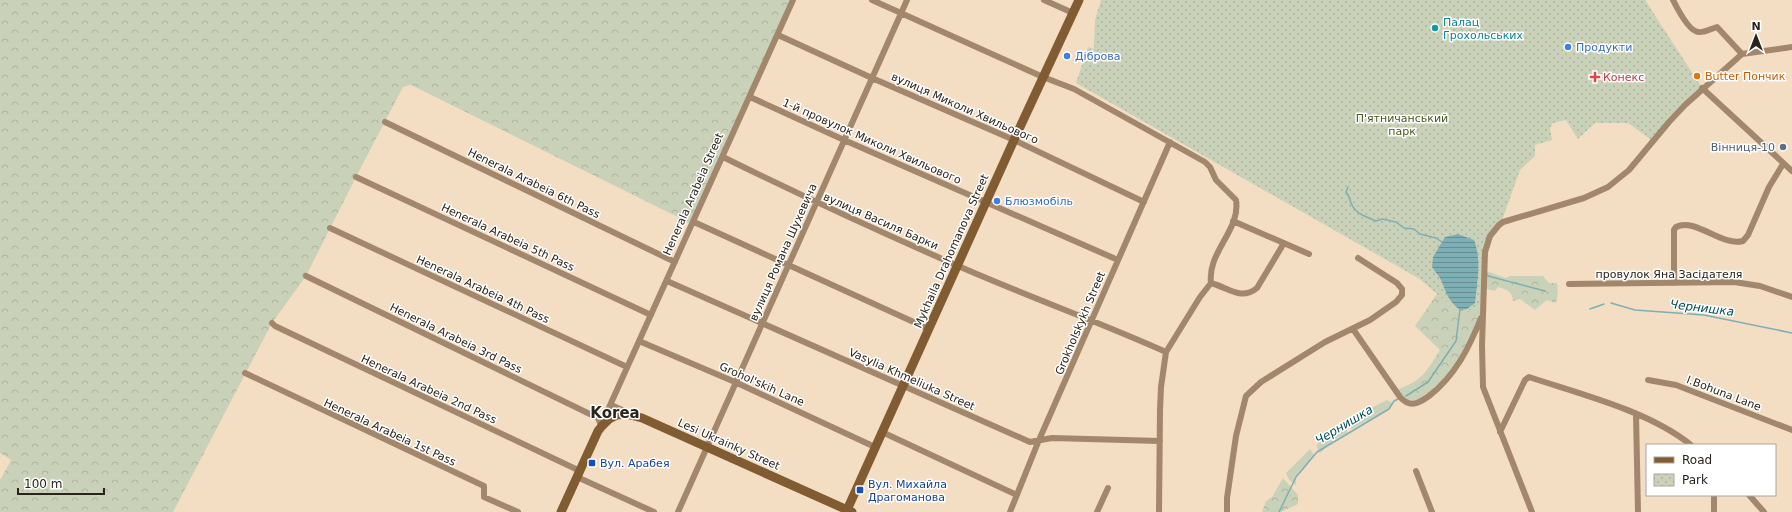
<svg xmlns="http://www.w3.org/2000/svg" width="1792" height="512" viewBox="0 0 1792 512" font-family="'DejaVu Sans',sans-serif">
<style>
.grass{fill:#c9d2b9}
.forest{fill:url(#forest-crowns)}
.park{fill:url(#park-dots)}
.water{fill:url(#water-rules)}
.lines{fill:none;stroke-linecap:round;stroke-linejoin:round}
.stream{stroke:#7eafb4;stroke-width:1.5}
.street{stroke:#a2876c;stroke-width:6}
.secondary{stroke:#815b31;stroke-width:9}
.culture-dot{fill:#0f9aa8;stroke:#fff;stroke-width:1.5}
.shop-dot{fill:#3f7fe0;stroke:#fff;stroke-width:1.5}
.food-dot{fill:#e8710a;stroke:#fff;stroke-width:1.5}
.health-dot{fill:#e0444e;stroke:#fff;stroke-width:1.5}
.service-dot{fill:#5c6f8a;stroke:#fff;stroke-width:1.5}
.transit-dot{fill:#1a4fb4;stroke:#fff;stroke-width:1.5}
.labels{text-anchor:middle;stroke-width:3;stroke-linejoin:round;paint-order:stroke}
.culture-label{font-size:11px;fill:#0d838f;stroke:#fff;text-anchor:start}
.shop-label{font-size:11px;fill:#366cbe;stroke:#fff;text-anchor:start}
.food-label{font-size:11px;fill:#c56008;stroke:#fff;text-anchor:start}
.health-label{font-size:11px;fill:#be3a42;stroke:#fff;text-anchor:start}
.street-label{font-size:11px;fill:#2a2319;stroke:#fff}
.park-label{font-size:11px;fill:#4a5920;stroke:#fff}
.service-label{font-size:11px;fill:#4e5e75;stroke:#fff;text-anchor:end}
.transit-label{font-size:11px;fill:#164399;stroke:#fff;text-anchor:start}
.water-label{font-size:12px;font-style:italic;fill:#004e55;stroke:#fff}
.district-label{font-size:15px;font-weight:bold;fill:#2a2319;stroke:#fff}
</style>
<defs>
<pattern id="forest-crowns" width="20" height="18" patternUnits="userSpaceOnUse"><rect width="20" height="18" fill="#c9d2b9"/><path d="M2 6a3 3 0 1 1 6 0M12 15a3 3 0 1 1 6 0" fill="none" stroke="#adb49e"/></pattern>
<pattern id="park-dots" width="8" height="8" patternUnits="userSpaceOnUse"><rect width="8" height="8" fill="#c9d2b9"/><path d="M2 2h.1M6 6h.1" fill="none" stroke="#adb49e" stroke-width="1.8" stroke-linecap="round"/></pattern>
<pattern id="water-rules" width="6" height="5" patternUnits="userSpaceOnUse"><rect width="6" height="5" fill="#7eafb4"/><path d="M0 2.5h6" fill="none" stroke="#678e92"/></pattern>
</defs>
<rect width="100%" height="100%" fill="#f3dec3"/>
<path class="grass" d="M1387,400L1393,403L1389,409L1352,429L1350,426L1352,423L1375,406Z
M1343,428L1347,430V433L1337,438L1320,453L1317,448V444Z
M1310,449L1314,455L1296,476V485L1289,480L1286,473Z"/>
<path class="forest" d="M0,0H793L692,224L411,85L403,87L356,177L306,276L272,323L173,512H0V480L11,460L0,453Z
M1484,270L1505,278L1510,276H1543L1549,283H1557L1558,292L1556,303L1547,300L1535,310L1520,299L1513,301C1512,291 1507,290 1498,287L1495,291L1483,288Z
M1437,294L1460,314L1483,305L1474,337L1440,388L1410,404L1396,390C1422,381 1426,372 1440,350L1415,326Z
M1283,478L1298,495V504L1281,512H1262L1266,501L1272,497Z"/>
<path class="park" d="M1101,0H1645L1702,88L1653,141L1628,123H1595L1578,139L1566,120L1553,123L1550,128L1552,140L1535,145V156L1520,170L1501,223L1488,241L1483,305L1460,314L1421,280L1406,271L1076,83L1088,47L1094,49L1095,20Z"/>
<path class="water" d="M1458,234L1474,240C1482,261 1477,282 1475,303L1467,309L1460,310C1447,299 1447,294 1441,280C1439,275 1434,271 1432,267L1433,257L1445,237Z"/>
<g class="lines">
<path class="stream" d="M1348,187L1346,192C1350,196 1349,200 1352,205C1356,214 1367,217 1376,221L1382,219L1396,222L1404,228L1414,229L1420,234L1436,238L1442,242
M1488,276L1545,291
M1611,303L1635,310L1704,315L1792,333
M1590,309L1604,304
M1406,396L1428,382L1456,341L1460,309
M1279,512L1296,477L1317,452L1389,409L1394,401L1398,399"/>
<path class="street" d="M872,0L1043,77L1074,89L1205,162L1210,167L1216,180L1236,200C1241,230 1207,252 1211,283L1200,297L1166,352L1161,387L1160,410L1159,512
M1044,0L1073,13
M1673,0C1677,8 1689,31 1698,32C1704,33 1711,29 1717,27L1742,54
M778,35L872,78L1014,140L1144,202
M1702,88L1792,171
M750,97L844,140L1118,260
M385,122L675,262
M723,157C800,195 878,231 956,265C1026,296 1097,321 1166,352
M356,177L651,315
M1233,221L1309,254
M694,222L929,329
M330,228L627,367
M306,276L598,418L601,425
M667,281L1030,442L1052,438L1160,441
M1211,283C1229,288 1241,301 1257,288L1284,243
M1674,283V230L1676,227C1695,217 1722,247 1743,241L1748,235L1769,187L1783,164
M1569,284L1734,282L1760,286L1792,297
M272,323L275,326L580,471
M1353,329L1400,397C1410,408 1418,404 1429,396C1455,376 1469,348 1481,318
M639,341L735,382L875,447
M245,373L484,486V497L518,512
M1648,380L1676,385L1792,430
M611,405L629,413
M1636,414L1638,512
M602,423L793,0
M882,432L1017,495
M1500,432L1525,380L1529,377C1580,394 1649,411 1691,445
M1416,471L1432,512
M577,477L654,512
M1714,495V512
M1749,495L1764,512
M678,512L907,0
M1010,512L1039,440L1170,142
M1097,512L1108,488
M1227,512V498L1236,436L1246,396L1261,382L1325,342L1370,320L1396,302L1402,295V289L1397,283L1358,258
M1532,512L1483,387L1482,346L1485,252L1490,236L1499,225L1503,222L1584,198L1608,187L1629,170L1669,122L1685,105L1742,54L1792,47"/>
<path class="secondary" d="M847,510L1014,140L1079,0
M561,512L598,431L602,426L609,419L617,415L626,414L642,418L852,512"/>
</g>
<circle class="culture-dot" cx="1435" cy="28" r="4"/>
<g class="shop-dot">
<circle cx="1568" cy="47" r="4"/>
<circle cx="1067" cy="56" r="4"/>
<circle cx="997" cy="201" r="4"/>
</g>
<circle class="food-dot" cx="1697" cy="76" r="4"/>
<path class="health-dot" d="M1593 71h4v4h4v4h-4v4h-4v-4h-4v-4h4z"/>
<circle class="service-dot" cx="1783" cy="147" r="4"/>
<g class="transit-dot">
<rect x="588" y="459" width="8" height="8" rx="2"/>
<rect x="856" y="486" width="8" height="8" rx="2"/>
</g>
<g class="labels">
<g class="culture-label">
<text x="1443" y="26">Палац<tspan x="1443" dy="13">Грохольських</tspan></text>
</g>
<g class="shop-label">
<text x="1576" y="51">Продукти</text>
<text x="1075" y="60">Діброва</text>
<text x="1005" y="205">Блюзмобіль</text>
</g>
<g class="food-label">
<text x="1705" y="80">Butter Пончик</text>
</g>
<g class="health-label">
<text x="1603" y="81">Конекс</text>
</g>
<g class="street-label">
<text transform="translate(965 108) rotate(24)" y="4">вулиця Миколи Хвильового</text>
<text transform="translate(872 141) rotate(24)" y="4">1-й провулок Миколи Хвильового</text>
<text transform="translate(534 183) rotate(26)" y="4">Henerala Arabeia 6th Pass</text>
<text transform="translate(693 194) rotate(-66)" y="4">Henerala Arabeia Street</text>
<text transform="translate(881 221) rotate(24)" y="4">вулиця Василя Барки</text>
<text transform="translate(508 237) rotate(25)" y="4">Henerala Arabeia 5th Pass</text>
<text transform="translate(951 251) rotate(-66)" y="4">Mykhaila Drahomanova Street</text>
<text transform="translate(783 252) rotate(-66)" y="4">вулиця Романа Шухевича</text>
<text x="1669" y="278">провулок Яна Засідателя</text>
<text transform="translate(483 289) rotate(25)" y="4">Henerala Arabeia 4th Pass</text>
<text transform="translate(1080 323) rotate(-67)" y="4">Grokholskykh Street</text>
<text transform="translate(456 338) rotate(26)" y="4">Henerala Arabeia 3rd Pass</text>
<text transform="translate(912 379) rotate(24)" y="4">Vasylia Khmeliuka Street</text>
<text transform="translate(762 384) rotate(24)" y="4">Grohol'skih Lane</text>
<text transform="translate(429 389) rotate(25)" y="4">Henerala Arabeia 2nd Pass</text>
<text transform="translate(1724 393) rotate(21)" y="4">I.Bohuna Lane</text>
<text transform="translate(390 432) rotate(25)" y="4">Henerala Arabeia 1st Pass</text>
<text transform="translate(729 444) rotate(24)" y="4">Lesi Ukrainky Street</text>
</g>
<g class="park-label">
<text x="1402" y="122">П'ятничанський<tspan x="1402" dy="13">парк</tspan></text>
</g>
<g class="service-label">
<text x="1775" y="151">Вінниця-10</text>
</g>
<g class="transit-label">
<text x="600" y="467">Вул. Арабея</text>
<text x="868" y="488">Вул. Михайла<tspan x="868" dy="13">Драгоманова</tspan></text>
</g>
<g class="water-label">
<text transform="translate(1702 308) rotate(7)" y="4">Чернишка</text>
<text transform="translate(1344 425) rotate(-31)" y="4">Чернишка</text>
</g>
<g class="district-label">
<text x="615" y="418">Korea</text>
</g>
</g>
<rect x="1646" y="444" width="130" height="52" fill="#ffffff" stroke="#aaa7a3"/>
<rect x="1654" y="457" width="20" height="6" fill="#815b31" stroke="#aaa7a3"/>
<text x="1682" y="464" font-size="12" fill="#2a2319">Road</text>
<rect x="1654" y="474" width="20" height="12" fill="url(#park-dots)" stroke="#aaa7a3"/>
<text x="1682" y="484" font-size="12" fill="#2a2319">Park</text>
<g transform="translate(1756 36)" stroke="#ffffff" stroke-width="3" paint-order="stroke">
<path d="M0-3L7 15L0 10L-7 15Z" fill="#2a2319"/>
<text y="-6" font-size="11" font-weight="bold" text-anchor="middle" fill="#2a2319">N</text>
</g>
<path d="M18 488v6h86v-6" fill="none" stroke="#2a2319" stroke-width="2"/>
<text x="24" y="488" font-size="12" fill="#2a2319" stroke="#ffffff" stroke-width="3" paint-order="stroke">100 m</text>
</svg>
